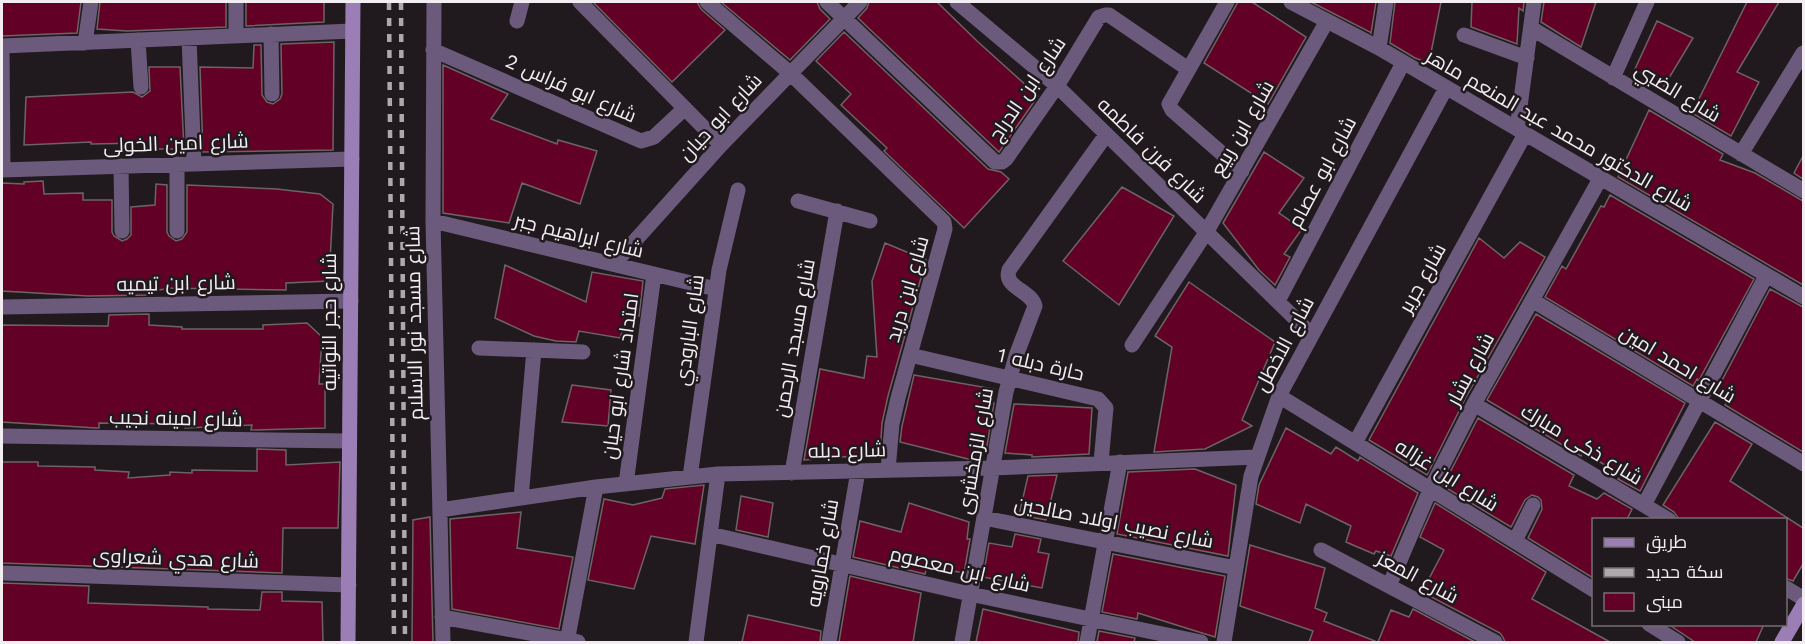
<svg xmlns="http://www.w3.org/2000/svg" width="1805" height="644" viewBox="0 0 1805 644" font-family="'Work Sans',Cairo,sans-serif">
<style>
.building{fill:#630025;stroke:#6d6364;stroke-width:1.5}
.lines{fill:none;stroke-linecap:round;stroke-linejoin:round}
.street{stroke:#6c5a7d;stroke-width:15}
.secondary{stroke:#9b7eb5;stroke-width:15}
.rail{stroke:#ada8ab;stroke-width:4.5;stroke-dasharray:8 8;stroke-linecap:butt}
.labels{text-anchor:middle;stroke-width:5;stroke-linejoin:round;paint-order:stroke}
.street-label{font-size:20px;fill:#f1edf0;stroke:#201a1e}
</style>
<rect width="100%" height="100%" fill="#201a1e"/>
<path class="building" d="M2,2H81L77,33L2,36Z
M100,2H226V27L127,31L97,29Z
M246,2H324V22L246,26Z
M593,2H697L701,9L725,30L672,82Z
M721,2H817L820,9L830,19L790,60Z
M869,2H937L977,41L1038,96L999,152L858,18L867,8Z
M1238,2H1252L1306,37L1268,104L1204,63Z
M1311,2H1376L1371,33L1370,32Z
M1395,2H1441L1429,63L1415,58L1390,43Z
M1472,2H1524L1523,11L1519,8L1517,44L1471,27Z
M1544,2H1596L1581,47L1541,22Z
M1747,2H1779L1737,72L1759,82L1731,136L1692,113Z
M1657,21L1693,38L1663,88L1635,69Z
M844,32L988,169L1001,172L1009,179L964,228L884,151L887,148L841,105L851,94L816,61Z
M334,42L333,150L203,152L200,67L253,68L254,45H261L262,95L267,102L273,104L280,99L282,94L281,44Z
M443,65L508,94L491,119L557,144L558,140L597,151L580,204L522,183L509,223L443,213Z
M149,67H180L184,149H143V143L91,144V142L24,145L26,97L133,92L142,97L150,91Z
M1649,110L1723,154L1720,160L1755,173L1803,201V285L1618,177Z
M1264,152L1304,178L1279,213L1302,229L1284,254L1290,257L1275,285L1259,270L1223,223Z
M1803,156V179L1794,173Z
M43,181L44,194L83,193V200H112V232L114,236L122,241L127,239L131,235V207L155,205L156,184L167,185V232L169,236L176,241L182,239L187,232V185L277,189L320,194L333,204L329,281L286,283V290L166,288V289L150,291V295L88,296L2,291V183L24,184V182Z
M1122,187L1174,216L1119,305L1063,261Z
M1610,195L1754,279L1699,380L1697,379L1693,386L1545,297L1562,266L1566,269L1601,206L1604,207Z
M1479,238L1504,258L1520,242L1545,257L1465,399L1427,475L1369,440Z
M885,243L926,260L888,396L882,423L880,454L804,460L820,369L864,378L867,356L877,357L872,281Z
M505,265L586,302L592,272L643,281L639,316L629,313L620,338L579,331L576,342L556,341L534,336L495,318Z
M1189,282L1275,342L1242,420L1252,426L1205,449L1154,452L1172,347L1155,336Z
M1770,289L1803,307V452L1725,405L1730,397L1717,390Z
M149,314V325L182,327V329H263V325L307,323L322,337L319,384H325V428L251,430L252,425L185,428V424L99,423V428H96L2,422V325L108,326L109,315Z
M1536,314L1685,403L1640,491L1618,479L1622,475L1583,452L1581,456L1487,400Z
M914,375L994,389L991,402L994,403L986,452H981L980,459H968L900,442L902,426Z
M572,385L611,390L608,426L562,422Z
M1014,404L1092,408L1089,454L1032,457V455L1005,453Z
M1478,418L1574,475L1569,486L1597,499L1604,493L1632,509L1627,519H1593V578L1528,538L1542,509L1541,500L1538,497L1532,495L1525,500L1511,527L1443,486Z
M1715,422L1752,444L1730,481L1803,528V564L1793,581L1785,578V519H1679L1674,512L1663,505Z
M1286,428L1331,454L1336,447L1358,461L1360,457L1418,493L1391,556L1376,551L1374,554L1346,542L1351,526L1306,504L1300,523L1256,504L1259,485Z
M257,449L286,450V465L340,462L338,528H283L282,573L2,563V462H38V466L95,467V470L129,472L128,478L170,475V472L192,473V470L257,471Z
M1195,469L1236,485L1228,556L1117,534L1128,472Z
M1057,475L1046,520L1019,515L1028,476Z
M704,485L695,544L651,536L634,589L588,580L604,499L633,505L662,498L665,489Z
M741,496L773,503L768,537L736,530Z
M909,503L969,522L967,539H970L964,573L927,566L925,574L853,557L860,521L901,532Z
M1435,503L1546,572L1532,599L1610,642H1505L1503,637L1500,633L1422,592L1444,550L1420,537Z
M521,512L517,548L573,557L559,629L452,609L450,519Z
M430,517L433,642H412L413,520Z
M1015,534L1041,539L1038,552L1049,554L1042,588L983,577L989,543L1012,547Z
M1250,545L1325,568L1315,608L1327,613L1324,621L1375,641V642H1309L1313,631L1240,606Z
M1113,554L1225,576L1215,637L1138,613L1137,619L1102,612Z
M850,576L921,593L913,642H839Z
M2,583L89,586L88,603L208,607V609L260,610L262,592H282V601L322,602L323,642H2Z
M983,609L1079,632L1078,642H976Z
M1413,609L1475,642H1378L1391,610L1409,617Z
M748,615L821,631L820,642H742Z
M1668,624H1764L1756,642H1695Z
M1099,631L1135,638L1134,642H1097Z"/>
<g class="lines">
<path class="street" d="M236,2V36
M434,2L433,221L443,642
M580,2L721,145
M707,2L790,73L944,222L945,229L898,398L892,424L888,470
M827,2L995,162H1002L1006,159L1057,86L1099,17L1105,15H1109L1188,69
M957,2L1057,86L1312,335
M1227,2L1169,104L1172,110L1242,171
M1291,2L1379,48L1804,297
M517,21L522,2
M1531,28L1804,191
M271,34L272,94
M1464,35L1527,58
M189,38L194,164
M138,40L141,87
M85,43L91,2
M2,46L352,31
M2,47L3,170
M1379,48L1386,2
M433,50L641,141L654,137L685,108
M1613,78L1647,2
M1517,129L1534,2
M1741,154L1803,53
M121,166L122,231
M2,170L352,159
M798,201L870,221
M433,221L716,289
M177,231V164
M614,264L721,145L860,2
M1532,300L1804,464
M1278,301L1403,63
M2,307L351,301
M1132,345L1207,231L1327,21
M479,348L583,352
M910,355L1098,399L1106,408L1101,462
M1279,396L1594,590
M1474,404L1669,520
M2,436L349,441
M1355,443L1525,134
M792,473L837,211
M690,477L719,270L738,190
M626,484L654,274
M521,498L534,350
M1644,505L1766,276
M440,510L596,487L718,474L992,468L1257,457
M984,518L1236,568
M710,534L970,594L1201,642
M1515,541L1533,505
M1321,550L1495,642
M2,573L349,585
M1389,586L1430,490L1474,404L1600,179
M1786,588L1804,599
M442,617L578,642
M1649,624L1678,642
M567,642L596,487
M696,642L718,474
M829,642L858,471
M962,642L1006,392L1016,356L1035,306C1031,290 1003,288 1009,270L1106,135
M1087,642L1120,462
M1224,642L1251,476L1279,396L1446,88"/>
<path class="secondary" d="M348,642L353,2
M1782,642L1804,604"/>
<path class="rail" d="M389,2L394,642
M401,2L405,642"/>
</g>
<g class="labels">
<g class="street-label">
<text transform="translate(571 88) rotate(24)" y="7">شارع ابو فراس 2</text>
<text transform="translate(1027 89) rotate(-56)" y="7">شارع ابن الدراج</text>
<text transform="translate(1678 92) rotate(31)" y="7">شارع الضبي</text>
<text transform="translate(720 117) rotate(-47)" y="7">شارع ابو حيان</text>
<text transform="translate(1242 128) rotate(-60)" y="7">شارع ابن ربيع</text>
<text transform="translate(1559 130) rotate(30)" y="7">شارع الدكتور محمد عبد المنعم ماهر</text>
<text transform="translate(176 143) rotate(-2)" y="7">شارع امين الخولى</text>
<text transform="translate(1152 150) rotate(44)" y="7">شارع فرن فاطمه</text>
<text transform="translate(1322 172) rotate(-62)" y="7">شارع ابو عصام</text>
<text transform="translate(579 235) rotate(14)" y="7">شارع ابراهيم جبر</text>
<text transform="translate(1422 278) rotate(-61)" y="7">شارع جرير</text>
<text transform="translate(176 283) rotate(-1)" y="7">شارع ابن تيميه</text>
<text transform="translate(907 289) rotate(-74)" y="7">شارع ابن دريد</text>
<text transform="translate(329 322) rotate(-90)" y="7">شارع حجر النواتيه</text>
<text transform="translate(414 323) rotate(-91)" y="7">شارع مسجد نور الاسلام</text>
<text transform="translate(689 330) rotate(-82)" y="7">شارع البارودي</text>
<text transform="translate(794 338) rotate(-80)" y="7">شارع مسجد الرحمن</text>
<text transform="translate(1284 344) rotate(-62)" y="7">شارع الاخطل</text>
<text transform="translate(1041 364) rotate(13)" y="7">حارة دبله 1</text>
<text transform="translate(1678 364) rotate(31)" y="7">شارع احمد امين</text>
<text transform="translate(1470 369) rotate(-62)" y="7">شارع بشار</text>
<text transform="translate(620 376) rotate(-82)" y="7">امتداد شارع ابو حيان</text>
<text transform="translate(176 418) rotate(1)" y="7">شارع امينه نجيب</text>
<text transform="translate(1582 444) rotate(31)" y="7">شارع ذكى مبارك</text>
<text transform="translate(847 450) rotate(-1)" y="7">شارع دبله</text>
<text transform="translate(975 451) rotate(-80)" y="7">شارع الزمخشرى</text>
<text transform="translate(1447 475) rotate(32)" y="7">شارع ابن غزاله</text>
<text transform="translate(1114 522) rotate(11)" y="7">شارع نصيب اولاد صالحين</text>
<text transform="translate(822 553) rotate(-80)" y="7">شارع خمارويه</text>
<text transform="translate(176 558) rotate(2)" y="7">شارع هدي شعراوى</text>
<text transform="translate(960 569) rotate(13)" y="7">شارع ابن معصوم</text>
<text transform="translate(1418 577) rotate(28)" y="7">شارع المعز</text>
</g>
</g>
<rect width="1805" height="644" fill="none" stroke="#f1edf0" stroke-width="6"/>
<rect x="1592" y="518" width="195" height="108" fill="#201a1e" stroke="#746e72" stroke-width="1.5"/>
<rect x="1604" y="538" width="30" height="9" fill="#9b7eb5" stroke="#746e72" stroke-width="1.5"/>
<text x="1646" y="548" font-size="18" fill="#f1edf0">طريق</text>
<rect x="1604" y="568" width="30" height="9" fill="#ada8ab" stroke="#746e72" stroke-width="1.5"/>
<text x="1646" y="578" font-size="18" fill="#f1edf0">سكة حديد</text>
<rect x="1604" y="593" width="30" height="18" fill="#630025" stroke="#746e72" stroke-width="1.5"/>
<text x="1646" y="608" font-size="18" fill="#f1edf0">مبنى</text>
</svg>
